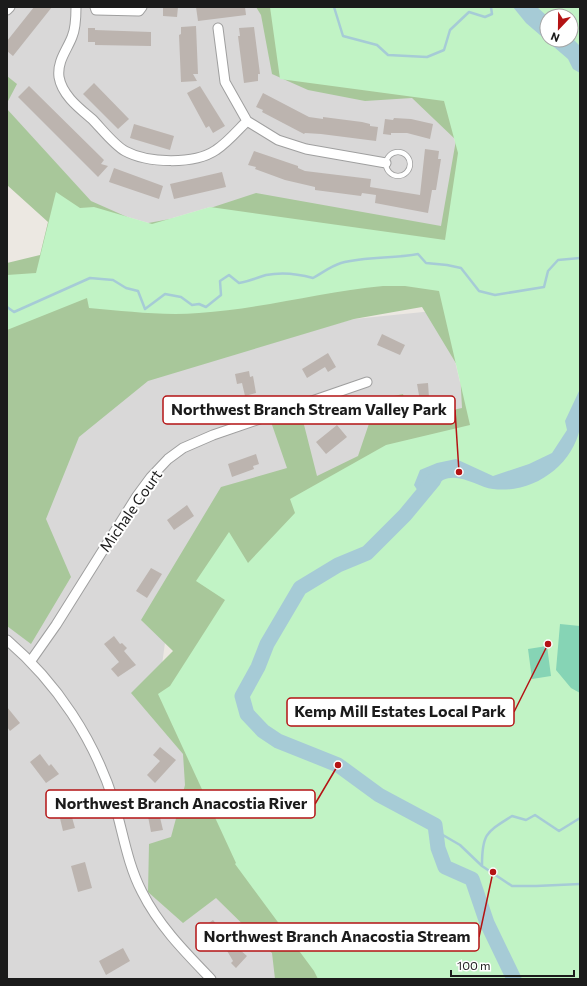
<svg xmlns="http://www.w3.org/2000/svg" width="587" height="986" viewBox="0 0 587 986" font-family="Commissioner,sans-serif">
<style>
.residential{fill:#d9d8d8}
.forest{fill:#a8c79a}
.park{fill:#c1f3c5;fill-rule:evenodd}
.pitch{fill:#86d4b5}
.water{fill:#a6cbd6}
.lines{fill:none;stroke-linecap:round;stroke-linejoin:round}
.stream{stroke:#a6cbd6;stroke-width:2.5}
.river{stroke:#a6cbd6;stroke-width:15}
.building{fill:#bcb4af}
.lane-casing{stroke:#9f9f9f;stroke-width:6}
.street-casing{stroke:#9f9f9f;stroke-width:11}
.lane{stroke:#fff;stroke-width:4.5}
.street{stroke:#fff;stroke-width:9}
.labels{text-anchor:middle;stroke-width:4;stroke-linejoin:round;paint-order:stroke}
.street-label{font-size:15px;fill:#1b1b1b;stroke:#fff}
.leader{fill:none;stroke:#b41314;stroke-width:1.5}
.callout-dot{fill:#b41314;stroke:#fff;stroke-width:1.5}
.callout{fill:#fff;stroke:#b41314;stroke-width:1.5}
.callout-label{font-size:16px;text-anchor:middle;font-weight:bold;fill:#1b1b1b}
</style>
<rect width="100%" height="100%" fill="#ece8e2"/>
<path class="residential" d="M7,7H270L444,101L458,153L445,240L210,207L152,224L94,207L7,119Z
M443,310L470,425L171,599L158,694L318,979H7V375L149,374L354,319Z"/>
<path class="forest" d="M256,7H513L580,389L505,979H275L272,953L216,898L183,923L148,892L149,844L171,837L185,785L183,754L131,693L173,651L141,620L221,487L287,468L270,419L300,409L317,476L358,456L377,400L403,394L410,419L462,408L460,370L422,307L354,319L148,381L79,437L46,519L71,577L31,644L7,626V263L40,255L48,222L7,185V109L91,201L143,224L186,216L256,193L441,226L456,140L412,98L365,101L308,90L272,74L261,15Z
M7,76L17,84L7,103Z"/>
<path class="park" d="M270,7H580V979H318L314,971L235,864L236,863L158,694L170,686L225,600L196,581L229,532L248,563L295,513L290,499L386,445L470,425L439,291L405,286H383C321,292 261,309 199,313C162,316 126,311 89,308L87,298L7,330V275L36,273L56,192L80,208L94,207L152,224L210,207L445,240L458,153L444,101L280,79ZM547,16H571V40H547Z"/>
<path class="pitch" d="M560,624L580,626V693L571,688L556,670Z
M547,646L551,676L532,679L528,649Z"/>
<path class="water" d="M513,7H537L547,16V40H571V37L580,46V73L573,69L568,59L526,23Z
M580,389C580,401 582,416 580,428C572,467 532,494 493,489C478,487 459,472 443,480C436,485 429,494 423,499L414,485L420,470L437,463L456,459L493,476L529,464L552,453L567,430L565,421Z"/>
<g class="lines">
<path class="stream" d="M334,7L343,36L377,45L388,55L427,57L444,50L450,30L469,12L485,17L492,14L491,7
M7,307L14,312L90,278L113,280L126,288L138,291L145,309L165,294L181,297L192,305L199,304L206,307L221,295L220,281L229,275L239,283C250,281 256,278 266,275C281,272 299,274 313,278C322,273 331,266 341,263C366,256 393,259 418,254L426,263L447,265L461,268L479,291L495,295L544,287L548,271L558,260L580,258
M436,831L460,845L482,866L512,886H536L580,884
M482,865C482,833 487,832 512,816L526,820L535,815L559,831L580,818"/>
<path class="river" d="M434,480L405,515L367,553L338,565L300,588L267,644L258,667L242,696L247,714L263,731L278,741L338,765L379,795L435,825L438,848L445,867L472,879L487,923L514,979"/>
</g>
<path class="building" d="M34,7H52L13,56L7,51V41Z
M165,7H178L177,17L163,16V8Z
M196,7H245L246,15L198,21Z
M196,26L198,74H193L197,81L181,82L179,35L181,34V27Z
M254,27L260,74H258V81L244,83L238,36H240L239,28Z
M88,28H95V30L151,32V46L95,45V42H88Z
M94,83L129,119L118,129L83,94Z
M29,86L104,160L101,164L108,166L98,177L18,97Z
M200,86L225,126L213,133L209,126L206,128L187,93Z
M263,93L309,117L323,119V117L362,122L370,124V126L378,127L376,141L321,134L305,133L304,134L262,112L263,110L256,107Z
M394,118L411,119L433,124L430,139L407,133H391V135L383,134L385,119L393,120Z
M134,124L174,136L170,150L130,138Z
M425,149L439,151L438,159H441L436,190H432L428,213L375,203L376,195L362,193L361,196L315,190V187L285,180L255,169L256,167L248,165L254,151L298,166V168L305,171L371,179L370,187L420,195Z
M114,168L163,186L159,199L109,182Z
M222,172L226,187L174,199L170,184Z
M382,334L405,345L400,355L377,345Z
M328,353L336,367L328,372L325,367L307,378L302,369Z
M249,371L250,377L253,376L256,393L245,396L242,383L237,384L235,374Z
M428,383L430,412H422L417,384Z
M337,425L347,437L326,454L316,442Z
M256,454L259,464L253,466L254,469L232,477L228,464Z
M187,505L194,516L174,530L167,520Z
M151,568L162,574L147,598L136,591Z
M114,636L120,644L122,643L127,648L124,651L136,665L118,677L111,669L119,662L104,644Z
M7,707L20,723L10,731L7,727Z
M160,747L176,760L155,783L147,775L160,761L153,755Z
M40,754L49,766L51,764L59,774L46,783L30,762Z
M68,803L75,828L63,831L58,810L61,809L60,805Z
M158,809L163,830L151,832L147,811Z
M85,862L92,888L78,892L71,866Z
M213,920L223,932L210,942L205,937L208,935L202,928Z
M232,943L247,956L236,968L231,963L233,961L226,949Z
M123,948L130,961L106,975L99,961Z"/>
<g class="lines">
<g class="lane-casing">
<path id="lane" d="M386 164a12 12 0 1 1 24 0a12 12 0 1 1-24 0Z"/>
</g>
<g class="street-casing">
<path id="street" d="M76,7C76,17 76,28 72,37C67,50 57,61 59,77C62,95 79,108 92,119C101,128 114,145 125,151C147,163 194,165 216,150C227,143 237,131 247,121
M95,7L96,10L139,11L142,7
M7,10L10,7
M218,28L225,82L247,121L278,140L306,149L386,163
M7,640C57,683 94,739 114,802C123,832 127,863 142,892C159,926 185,952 211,979
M30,662L56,625L137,496L151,477L168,459L183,448L213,435L367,382"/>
</g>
<use href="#lane" class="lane"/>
<use href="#street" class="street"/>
</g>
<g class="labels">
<g class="street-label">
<text transform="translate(131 511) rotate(-55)" y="5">Michale Court</text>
</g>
</g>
<path class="leader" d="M459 472L455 410M548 644L514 712M338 765L315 804M493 872L479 937"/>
<g class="callout-dot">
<circle cx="459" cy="472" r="4"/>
<circle cx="548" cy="644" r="4"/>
<circle cx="338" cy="765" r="4"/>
<circle cx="493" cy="872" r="4"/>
</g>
<g class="callout">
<rect x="163" y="396" width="292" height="28" rx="4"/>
<rect x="287" y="698" width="227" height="28" rx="4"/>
<rect x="46" y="790" width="269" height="28" rx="4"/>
<rect x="196" y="923" width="283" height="28" rx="4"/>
</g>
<g class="callout-label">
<text x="309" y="415">Northwest Branch Stream Valley Park</text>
<text x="400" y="717">Kemp Mill Estates Local Park</text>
<text x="181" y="809">Northwest Branch Anacostia River</text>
<text x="337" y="942">Northwest Branch Anacostia Stream</text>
</g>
<rect width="587" height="986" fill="none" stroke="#1b1b1b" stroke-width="16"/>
<g transform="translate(559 28) rotate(202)"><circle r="19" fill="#ffffff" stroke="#a4a4a4"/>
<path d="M0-3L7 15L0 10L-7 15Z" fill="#b41314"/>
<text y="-6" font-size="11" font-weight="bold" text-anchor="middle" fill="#1b1b1b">N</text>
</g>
<path d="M451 970v6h123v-6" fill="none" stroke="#1b1b1b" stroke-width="2"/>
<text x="457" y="970" font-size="12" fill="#1b1b1b" stroke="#ffffff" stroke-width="3" paint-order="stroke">100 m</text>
</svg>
